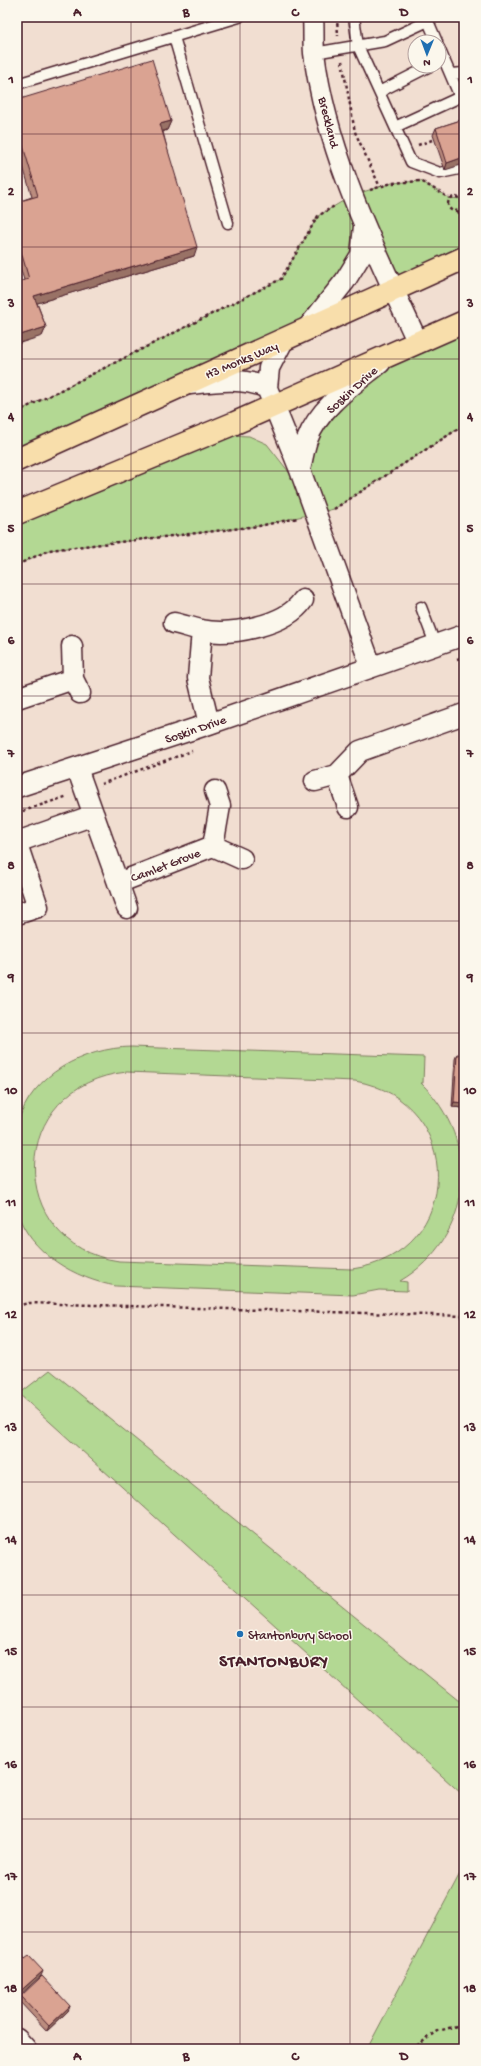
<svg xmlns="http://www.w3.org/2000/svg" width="481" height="2066" viewBox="0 0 481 2066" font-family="'Gochi Hand',sans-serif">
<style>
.green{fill:#b3d893;stroke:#7e7c5f;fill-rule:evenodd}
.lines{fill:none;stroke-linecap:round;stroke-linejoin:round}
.service-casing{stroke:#4a1f2b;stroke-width:13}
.minor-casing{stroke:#4a1f2b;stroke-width:23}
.primary-casing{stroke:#4a1f2b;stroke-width:25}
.path{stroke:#4a1f2b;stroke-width:2.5;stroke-dasharray:3 3;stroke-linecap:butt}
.service{stroke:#fbf7ec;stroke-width:10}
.minor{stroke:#fbf7ec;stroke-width:20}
.primary{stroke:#f8deab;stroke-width:22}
.wall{fill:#bb8c7e;stroke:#4a1f2b}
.shaded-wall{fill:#997266;stroke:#4a1f2b}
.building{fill:#daa392;stroke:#4a1f2b}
.grid{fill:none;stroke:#4a1f2b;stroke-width:1;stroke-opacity:0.55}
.poi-dot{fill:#1f6fb2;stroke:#fbf7ec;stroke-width:1.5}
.labels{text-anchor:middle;stroke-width:3;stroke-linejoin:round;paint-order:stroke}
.street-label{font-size:13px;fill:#4a1f2b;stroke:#fbf7ec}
.poi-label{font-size:13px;fill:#4a1f2b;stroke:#fbf7ec;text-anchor:start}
.district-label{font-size:17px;font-weight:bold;letter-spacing:1px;fill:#4a1f2b;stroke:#fbf7ec}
.neatline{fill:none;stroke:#4a1f2b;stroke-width:1.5}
.grid-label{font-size:13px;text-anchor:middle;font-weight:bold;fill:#4a1f2b}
</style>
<rect width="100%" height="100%" fill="#f1ded1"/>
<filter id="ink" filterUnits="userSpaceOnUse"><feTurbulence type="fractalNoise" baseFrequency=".025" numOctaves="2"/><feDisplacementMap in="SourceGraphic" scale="8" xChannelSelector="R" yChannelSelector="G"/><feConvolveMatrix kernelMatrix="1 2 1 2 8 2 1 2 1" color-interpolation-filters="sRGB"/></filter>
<g filter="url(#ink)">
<path class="green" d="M421,181L449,198L464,199V258L394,291L377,253L361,255L306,330L17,460V412L281,279L318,216L353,195L392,183Z
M464,322V425L334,509L259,526L49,550L17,565V515L228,435L249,436L267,444L292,476L300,499L316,513L307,439L344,392Z
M131,1047L424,1057L423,1083H421C481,1141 475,1237 400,1281L407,1282V1291L379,1290L353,1295L116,1286C76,1279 29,1253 17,1211C14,1199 17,1178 17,1165C17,1152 14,1135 18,1123C31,1074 85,1048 131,1047ZM127,1072L355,1081C466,1100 465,1254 352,1269L119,1261C4,1245 6,1084 127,1072Z
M50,1370L464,1705L463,1795L19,1394Z
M464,1866V2049H367Z"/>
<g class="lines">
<g class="service-casing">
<path id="service" d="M354,17L358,46L395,127L460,97L439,48
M174,37L228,223
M314,53L385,41L428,21L437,42
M451,74L464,73
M17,84L239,17
M379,92L430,66
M395,127L411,162L440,173L464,168
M421,607L435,644"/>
</g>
<g class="minor-casing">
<path id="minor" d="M313,17C314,29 313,41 314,53C327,156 376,251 418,343
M306,330L345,281L361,255L364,226
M283,341L269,368L267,388L300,470L371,666
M190,384C216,381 243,377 267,388
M300,470C302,460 304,449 307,440C319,407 354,384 380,363
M174,623C183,625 192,628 201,630C230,636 286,626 303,600
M202,630L198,678L209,724
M72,646L73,679L80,693
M17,698L73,679
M77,768L127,908
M337,775L348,807
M315,781L337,775L360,751L464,714
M17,787L209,724L464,635
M215,791L220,806L213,846L242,859
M17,842L94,815
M17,844L38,907L17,914
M118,883L213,846
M17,2039L26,2049"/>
</g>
<g class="primary-casing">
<path id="primary" d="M17,460L464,258
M17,513L235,423L464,322"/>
</g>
<path class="path" d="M337,17L338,36
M342,61L355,132L380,187
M418,145L435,139
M370,190L392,183L421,181L449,198
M448 204a7 7 0 1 1 14 0a7 7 0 1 1-14 0Z
M458,211L464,225
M17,412L281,279L318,216L336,205
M334,509L464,425
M17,565L49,550L259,526L298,518
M457,659L464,657
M101,784L192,751
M17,813L68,796
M17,1306L28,1303L464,1316
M268,2049L273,2047L293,2049
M412,2049L438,2031L464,2024"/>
<use href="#service" class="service"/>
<use href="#minor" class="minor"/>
<use href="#primary" class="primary"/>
</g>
<path class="wall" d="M17,100L171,121L167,130L163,132L194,256L37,303L46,327L42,336L24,280L17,258V202L32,197L17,146Z
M464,119L445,170L433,135L436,128Z
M457,1054L464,1108L452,1107L455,1059Z
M21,1996L70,2006L68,2011L47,2031L19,2001Z"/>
<path class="shaded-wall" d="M171,121L167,130L157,133L160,124Z
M464,157V164L445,170L447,163Z
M197,247L194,256L31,305L34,296Z
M46,327L42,336L17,344V336Z
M454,1102L464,1103V1108L452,1107Z
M43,1971L41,1976L17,1998V1994Z
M70,2006L68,2011L47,2031L49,2026Z"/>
<path class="building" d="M152,59L171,121L160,124L197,247L34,296L46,327L17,336V282L29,279L17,238V202L38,196L17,126V100Z
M464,119V157L447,163L436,128Z
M457,1054L464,1055V1103L454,1102Z
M17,1950L25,1959L29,1956L43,1971L17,1994Z
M42,1976L70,2006L49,2026L21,1996Z"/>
</g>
<path class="grid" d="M131,17V2049M240,17V2049M350,17V2049M17,134H464M17,247H464M17,359H464M17,471H464M17,584H464M17,696H464M17,808H464M17,921H464M17,1033H464M17,1145H464M17,1258H464M17,1370H464M17,1482H464M17,1595H464M17,1707H464M17,1819H464M17,1932H464"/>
<circle class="poi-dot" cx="240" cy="1634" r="4"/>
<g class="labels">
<g class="street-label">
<text transform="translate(330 122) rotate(76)" y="5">Breckland</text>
<text transform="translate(241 359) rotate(-23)" y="5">H3 Monks Way</text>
<text transform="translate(351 389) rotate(-42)" y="5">Soskin Drive</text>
<text transform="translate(195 728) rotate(-19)" y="5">Soskin Drive</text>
<text transform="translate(165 864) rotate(-21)" y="5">Camlet Grove</text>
</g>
<g class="poi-label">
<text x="248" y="1639">Stantonbury School</text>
</g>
<g class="district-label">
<text x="274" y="1666">STANTONBURY</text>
</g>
</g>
<rect width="481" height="2066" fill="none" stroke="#fbf7ec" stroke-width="44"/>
<g transform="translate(427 54) rotate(181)"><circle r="19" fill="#fbf7ec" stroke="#b4a19f"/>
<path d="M0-3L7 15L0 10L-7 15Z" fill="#1f6fb2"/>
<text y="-6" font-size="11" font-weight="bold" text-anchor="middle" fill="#4a1f2b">N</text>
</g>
<rect x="22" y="22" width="437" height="2022" class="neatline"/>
<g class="grid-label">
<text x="77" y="16">A</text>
<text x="186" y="16">B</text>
<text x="295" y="16">C</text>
<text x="404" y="16">D</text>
<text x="11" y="83">1</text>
<text x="470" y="83">1</text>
<text x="11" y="195">2</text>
<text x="470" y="195">2</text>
<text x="11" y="307">3</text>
<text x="470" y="307">3</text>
<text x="11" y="420">4</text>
<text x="470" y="420">4</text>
<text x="11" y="532">5</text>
<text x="470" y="532">5</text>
<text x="11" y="644">6</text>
<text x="470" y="644">6</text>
<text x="11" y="757">7</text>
<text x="470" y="757">7</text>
<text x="11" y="869">8</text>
<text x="470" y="869">8</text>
<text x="11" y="981">9</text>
<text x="470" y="981">9</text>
<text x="11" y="1094">10</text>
<text x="470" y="1094">10</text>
<text x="11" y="1206">11</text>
<text x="470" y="1206">11</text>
<text x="11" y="1318">12</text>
<text x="470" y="1318">12</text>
<text x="11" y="1431">13</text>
<text x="470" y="1431">13</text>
<text x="11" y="1543">14</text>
<text x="470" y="1543">14</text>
<text x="11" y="1655">15</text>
<text x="470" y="1655">15</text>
<text x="11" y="1768">16</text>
<text x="470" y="1768">16</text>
<text x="11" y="1880">17</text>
<text x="470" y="1880">17</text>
<text x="11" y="1992">18</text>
<text x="470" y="1992">18</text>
<text x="77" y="2060">A</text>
<text x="186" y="2060">B</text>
<text x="295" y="2060">C</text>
<text x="404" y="2060">D</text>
</g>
</svg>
